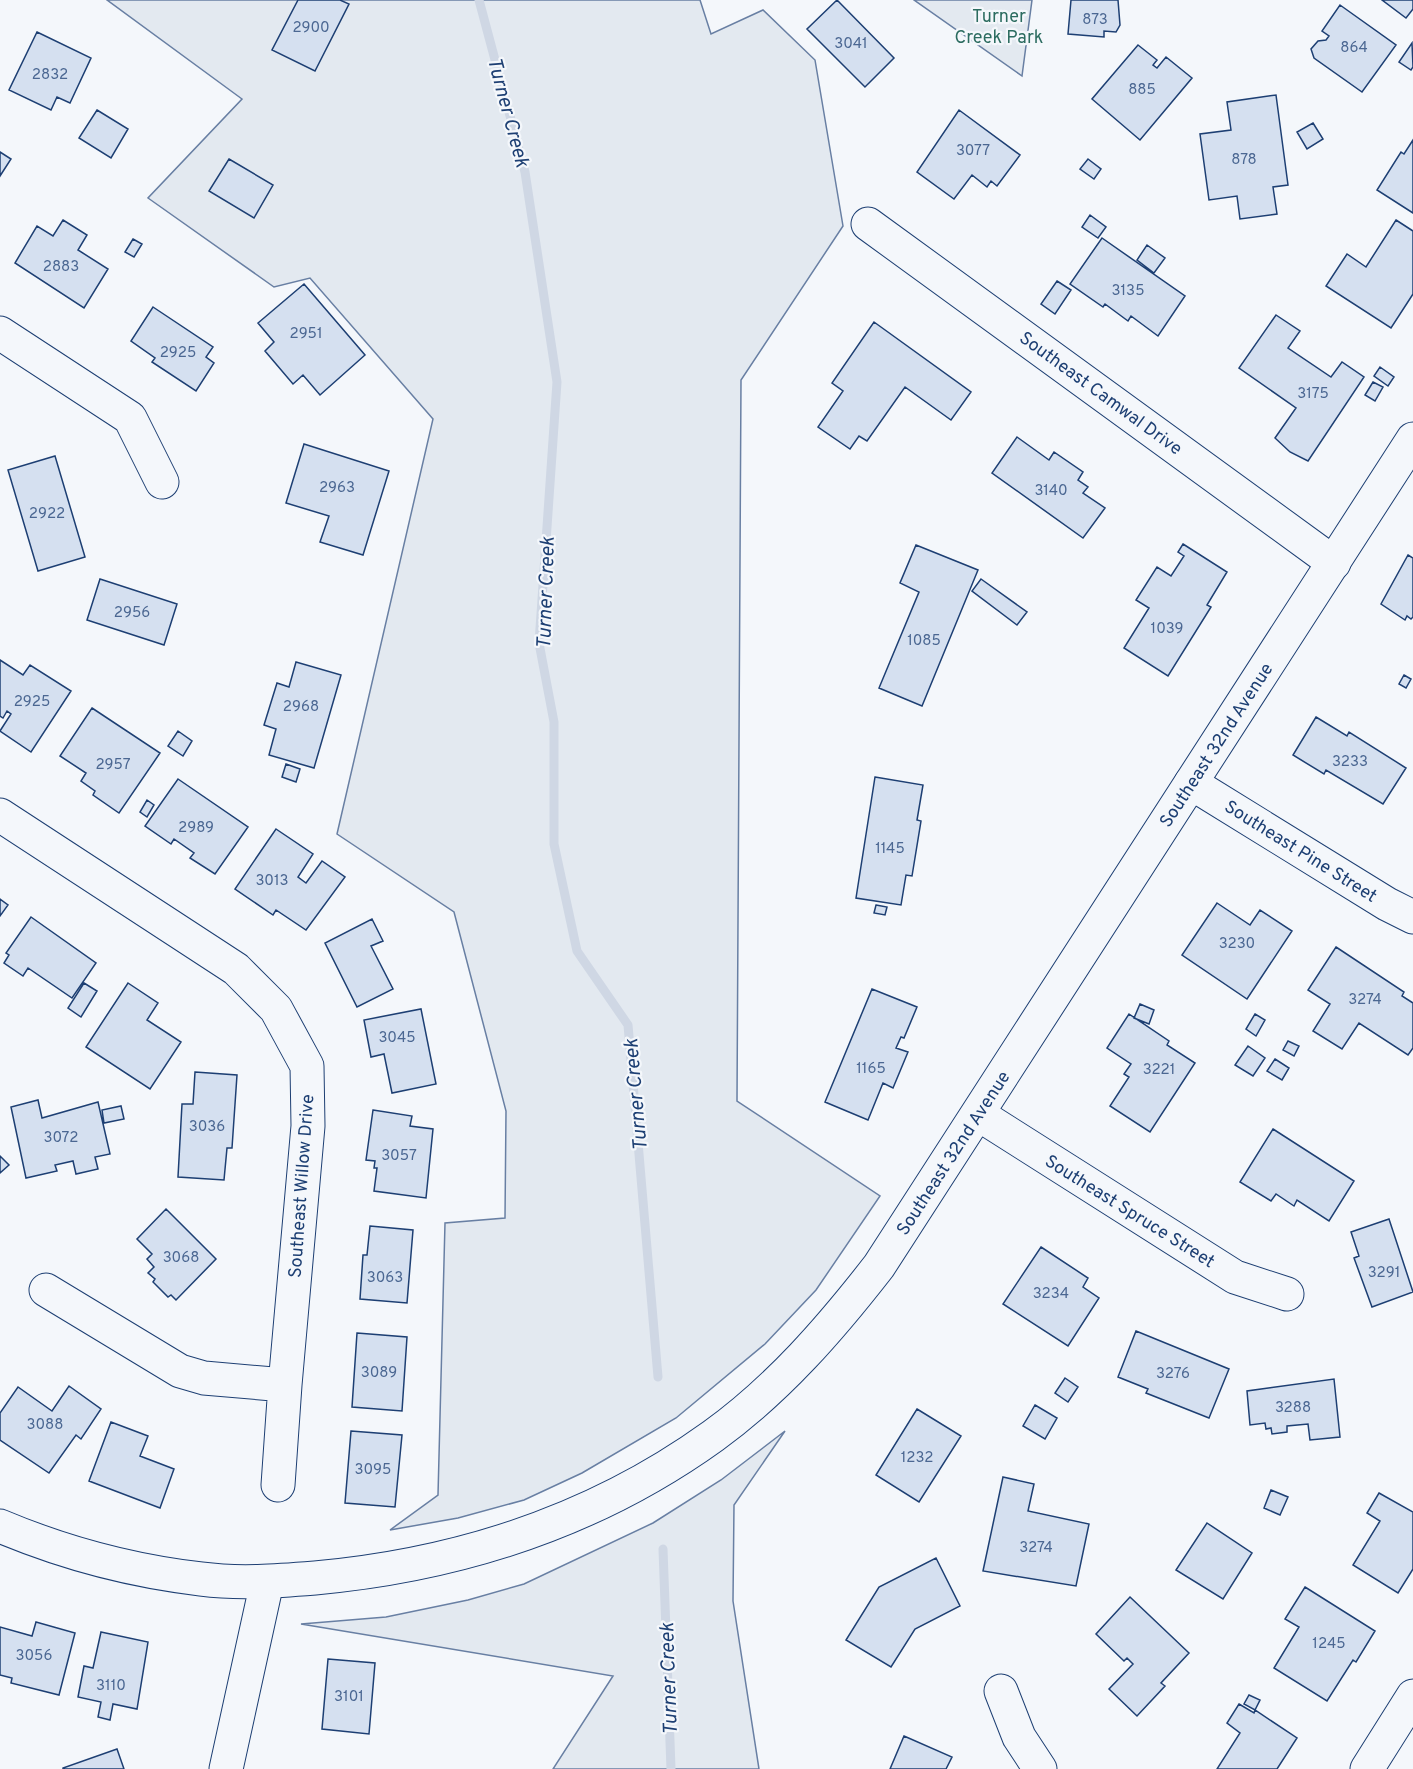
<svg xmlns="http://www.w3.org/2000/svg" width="1413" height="1769" viewBox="0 0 1413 1769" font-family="Overpass,sans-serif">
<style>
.green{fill:#e3e9f0;stroke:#687fa3;stroke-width:1.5}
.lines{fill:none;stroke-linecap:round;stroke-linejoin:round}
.stream{stroke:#cfd7e4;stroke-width:9}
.building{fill:#d5e0f0;stroke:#1d3f73;stroke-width:1.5}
.minor-casing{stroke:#1d3f73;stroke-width:35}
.major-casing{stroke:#1d3f73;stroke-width:35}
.minor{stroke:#f4f7fb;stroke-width:33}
.major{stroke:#f4f7fb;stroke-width:33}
.labels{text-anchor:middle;stroke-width:4.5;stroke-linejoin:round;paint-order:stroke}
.number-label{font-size:15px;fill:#4b6792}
.park-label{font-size:18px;fill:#2c6c60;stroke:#f4f7fb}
.street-label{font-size:18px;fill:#1d3f73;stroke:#f4f7fb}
.water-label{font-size:20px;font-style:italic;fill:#1d3f73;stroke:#f4f7fb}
</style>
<rect width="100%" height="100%" fill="#f4f7fb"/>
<path class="green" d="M107,0H700L711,34L763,10L815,60L843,226L741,380L737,1101L880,1196L816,1290L765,1344L676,1418L582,1473L524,1500L458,1518L390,1530L438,1495L445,1223L505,1218L506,1111L454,912L337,834L433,419L310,278L274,287L148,198L242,99Z
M914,0H1032L1022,76Z
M785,1431L734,1505L733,1601L759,1769H553L613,1676L301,1624L386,1617L468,1600L524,1584L653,1523L721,1480Z"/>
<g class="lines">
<path class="stream" d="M479,0L525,172L557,382L539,643L554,722V844L577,951L628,1025L658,1377
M663,1549L671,1769"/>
</g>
<path class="building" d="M298,0H340L349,4L315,71L272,50Z
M837,0L894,58L865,87L807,29Z
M1071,0H1118L1120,25L1116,32L1104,31V37L1068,34Z
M1382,0H1413V9L1406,18Z
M1340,5L1396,45L1362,92L1314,58L1311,49L1318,41L1326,40L1329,36L1322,31Z
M37,32L91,58L70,103L57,97L51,110L9,90Z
M1412,43L1413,67L1411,70L1399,62Z
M1138,45L1157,60L1153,65L1157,68L1166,57L1192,78L1140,140L1092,99Z
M1276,95L1288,185L1273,187L1277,214L1240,219L1237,196L1209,200L1200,134L1231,130L1227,102Z
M97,110L128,129L111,158L79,138Z
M959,110L1020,155L997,186L991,181L987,187L972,175L954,199L917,172Z
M1313,123L1323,139L1307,149L1297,132Z
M1413,140V213L1377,190L1401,152L1404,154Z
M0,152L11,159L0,176Z
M229,159L273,185L254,218L209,191Z
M1088,159L1101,169L1094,179L1080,169Z
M1090,215L1106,227L1098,238L1082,227Z
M63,220L87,235L78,250L108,269L84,308L15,263L37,226L53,236Z
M1396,220L1413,231V294L1391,328L1326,286L1347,254L1366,267Z
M1102,238L1185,296L1158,336L1131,316L1128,321L1105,304L1103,307L1070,284Z
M133,239L142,244L134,257L125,252Z
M1147,245L1165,258L1154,273L1137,260Z
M1057,281L1071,290L1055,314L1041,304Z
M304,284L365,355L320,395L303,375L293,384L265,351L274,342L258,323Z
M153,307L213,347L206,357L214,363L196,391L152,362L155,358L131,341Z
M1276,315L1300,331L1288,348L1331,377L1342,362L1364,377L1308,461L1290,452L1275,438L1296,408L1239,368Z
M874,322L971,392L951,420L905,387L867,441L859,436L850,449L818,427L843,391L832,383Z
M1380,367L1394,377L1388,386L1374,376Z
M1373,382L1383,387L1375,401L1365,395Z
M1017,437L1049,460L1054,452L1083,472L1078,480L1088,487L1083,493L1105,508L1083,538L992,473Z
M304,444L389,471L363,555L320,542L329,516L286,503Z
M55,456L85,557L38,571L8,470Z
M1183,544L1227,572L1207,605L1211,607L1168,676L1124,648L1149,608L1136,600L1157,567L1171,576L1184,556L1178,552Z
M916,545L978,570L922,706L879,688L919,592L900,583Z
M1408,555L1413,558V617L1411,619L1407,616L1405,620L1381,604Z
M100,579L177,604L164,645L87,620Z
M981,579L1027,612L1017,625L972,591Z
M0,660L23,675L30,665L71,691L31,752L0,731L11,714L7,711L3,718L0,716Z
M296,662L341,675L314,768L269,755L276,729L264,725L277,683L289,687Z
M1404,675L1411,679L1406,688L1399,684Z
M92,708L160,753L119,813L93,795L95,791L81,781L86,773L60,756Z
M1316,717L1347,736L1349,732L1406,768L1383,804L1326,770L1324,774L1293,755Z
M178,731L192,741L183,756L168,746Z
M286,764L300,769L296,782L282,777Z
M875,777L923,785L917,820L921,821L912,876L906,875L901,905L856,898Z
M178,779L248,827L215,874L190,858L194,853L174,839L171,844L145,826Z
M147,800L154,805L147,817L140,812Z
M276,829L313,854L298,877L306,883L322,861L345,877L306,930L276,910L273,915L235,889Z
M0,899L8,905L0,916Z
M1217,903L1250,925L1260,910L1292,931L1247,999L1182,955Z
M876,905L887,907L885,915L874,913Z
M31,917L96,963L72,998L28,968L23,976L4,963L9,955L6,953Z
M372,919L383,941L371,946L393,989L357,1007L325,943Z
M1336,947L1404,992L1402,996L1413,1003V1048L1408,1055L1359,1023L1342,1049L1313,1031L1330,1004L1308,990Z
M84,983L97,991L81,1017L68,1008Z
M128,983L158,1003L147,1020L181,1042L150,1089L86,1047Z
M872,989L917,1007L904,1038L901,1037L896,1048L908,1052L893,1088L883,1083L868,1120L825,1102Z
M1140,1004L1154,1010L1149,1024L1134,1018Z
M421,1009L436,1084L392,1093L384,1054L371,1057L364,1020Z
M1129,1014L1169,1041L1167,1045L1195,1063L1150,1132L1110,1106L1129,1077L1124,1074L1131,1064L1107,1048Z
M1255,1014L1265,1020L1256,1036L1246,1029Z
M1288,1041L1299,1046L1294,1056L1283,1050Z
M1248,1046L1265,1058L1253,1076L1235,1065Z
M1275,1059L1289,1068L1282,1080L1267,1071Z
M195,1072L237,1075L232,1148H227L224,1180L178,1177L182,1104H193Z
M38,1100L42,1118L98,1102L110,1154L95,1157L98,1169L76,1174L73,1161L55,1165L57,1171L26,1178L11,1107Z
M121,1106L124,1119L104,1123L102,1110Z
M373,1110L412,1116L410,1126L433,1129L426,1198L374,1191L377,1168H374L375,1161L366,1160Z
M1273,1129L1354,1181L1329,1221L1297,1200L1294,1206L1276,1194L1271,1201L1240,1182Z
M0,1156L9,1165L0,1173Z
M166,1209L216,1259L176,1300L171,1295L168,1297L153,1282L155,1279L148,1273L154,1267L147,1259L152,1254L137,1239Z
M1389,1219L1413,1292L1372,1307L1354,1258L1359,1256L1351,1232Z
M370,1226L413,1230L407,1303L360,1299L363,1255H367Z
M1041,1247L1088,1278L1083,1287L1099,1298L1068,1346L1003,1304Z
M1136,1331L1229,1369L1209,1418L1146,1393L1148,1389L1118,1377Z
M357,1333L407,1337L402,1411L352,1407Z
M1065,1378L1078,1387L1068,1402L1055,1393Z
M1334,1379L1340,1437L1310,1440L1308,1424L1287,1426V1432L1272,1434L1271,1428L1266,1429L1265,1423L1250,1425L1247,1391Z
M69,1386L101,1409L81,1439L76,1435L49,1473L0,1440V1413L18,1387L52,1411Z
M1035,1405L1057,1418L1045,1439L1023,1426Z
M917,1409L961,1436L919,1502L876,1475Z
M111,1422L148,1436L140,1456L174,1469L160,1508L89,1481Z
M351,1431L402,1435L395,1507L345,1503Z
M1003,1477L1034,1484L1028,1511L1089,1524L1076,1586L983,1571Z
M1271,1490L1288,1497L1280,1515L1264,1508Z
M1379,1493L1413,1512V1569L1398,1593L1353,1565L1380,1521L1367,1513Z
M1207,1523L1252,1553L1223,1599L1176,1570Z
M936,1558L960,1606L915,1629L891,1667L846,1640L879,1587Z
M1305,1587L1375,1631L1356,1662L1353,1660L1327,1701L1274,1668L1299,1627L1285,1619Z
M1130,1597L1189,1653L1161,1683L1165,1686L1137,1716L1109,1689L1133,1664L1127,1658L1124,1661L1096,1634Z
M36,1622L75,1633L59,1695L11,1683L12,1678L0,1675V1627L32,1636Z
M101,1632L148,1642L137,1709L113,1704L110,1720L98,1717L101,1702L78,1697L84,1666L93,1668Z
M328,1659L375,1663L369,1734L322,1729Z
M1249,1695L1260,1700L1255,1710L1244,1704Z
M1239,1704L1254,1713L1255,1710L1297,1738L1277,1769H1217L1240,1733L1227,1723Z
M904,1736L952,1757L946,1769H890Z
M117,1749L124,1769H63V1768Z"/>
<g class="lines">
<g class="minor-casing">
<path id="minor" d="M868,224L1334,563
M0,333L130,418L162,482
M1191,783L1387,904L1413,917
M0,815L236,969L276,1009L307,1066L308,1126L285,1385L204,1378L180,1371L46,1290
M978,1114L1235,1277L1287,1294
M278,1485L285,1385
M1001,1691L1019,1737L1040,1769
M226,1769L267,1582
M1367,1769L1413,1696"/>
</g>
<g class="major-casing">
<path id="major" d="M0,1526C64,1553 132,1571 201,1579C239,1584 277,1581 315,1578C458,1565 595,1521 713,1436C778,1389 830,1329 879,1266L1413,439"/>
</g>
<use href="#minor" class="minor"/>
<use href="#major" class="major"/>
</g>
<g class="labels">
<g class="number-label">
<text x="1095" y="24">873</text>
<text x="311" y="32">2900</text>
<text x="851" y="48">3041</text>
<text x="1354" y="52">864</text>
<text x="50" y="79">2832</text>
<text x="1142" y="94">885</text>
<text x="973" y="155">3077</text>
<text x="1244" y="164">878</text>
<text x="61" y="271">2883</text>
<text x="1128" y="295">3135</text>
<text x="306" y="338">2951</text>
<text x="178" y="357">2925</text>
<text x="1313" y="398">3175</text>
<text x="337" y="492">2963</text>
<text x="1051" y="495">3140</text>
<text x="47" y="518">2922</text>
<text x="132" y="617">2956</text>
<text x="1167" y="633">1039</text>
<text x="924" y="645">1085</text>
<text x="32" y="706">2925</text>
<text x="301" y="711">2968</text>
<text x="1350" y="766">3233</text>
<text x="113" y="769">2957</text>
<text x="196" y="832">2989</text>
<text x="890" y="853">1145</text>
<text x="272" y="885">3013</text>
<text x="1237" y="948">3230</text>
<text x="1365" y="1004">3274</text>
<text x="397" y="1042">3045</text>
<text x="871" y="1073">1165</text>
<text x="1159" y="1074">3221</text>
<text x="207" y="1131">3036</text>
<text x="61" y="1142">3072</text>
<text x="399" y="1160">3057</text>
<text x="181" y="1262">3068</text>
<text x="1384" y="1277">3291</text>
<text x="385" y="1282">3063</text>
<text x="1051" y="1298">3234</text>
<text x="379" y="1377">3089</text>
<text x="1173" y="1378">3276</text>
<text x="1293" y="1412">3288</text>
<text x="45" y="1429">3088</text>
<text x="917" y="1462">1232</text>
<text x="373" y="1474">3095</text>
<text x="1036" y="1552">3274</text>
<text x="1329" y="1648">1245</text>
<text x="34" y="1660">3056</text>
<text x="111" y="1690">3110</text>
<text x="349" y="1701">3101</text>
</g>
<g class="park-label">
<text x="999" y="22">Turner<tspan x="999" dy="21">Creek Park</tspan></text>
</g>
<g class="street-label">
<text transform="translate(1101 393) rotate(36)" y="6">Southeast Camwal Drive</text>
<text transform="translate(1216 745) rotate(-57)" y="6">Southeast 32nd Avenue</text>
<text transform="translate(1301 851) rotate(32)" y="6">Southeast Pine Street</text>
<text transform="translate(953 1153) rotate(-57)" y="6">Southeast 32nd Avenue</text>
<text transform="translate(301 1186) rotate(-86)" y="6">Southeast Willow Drive</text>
<text transform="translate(1130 1211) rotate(32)" y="6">Southeast Spruce Street</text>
</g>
<g class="water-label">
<text transform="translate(509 112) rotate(75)" y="7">Turner Creek</text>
<text transform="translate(545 593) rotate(-88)" y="7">Turner Creek</text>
<text transform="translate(635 1095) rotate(-95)" y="7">Turner Creek</text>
<text transform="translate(668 1679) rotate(-92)" y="7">Turner Creek</text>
</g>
</g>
</svg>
